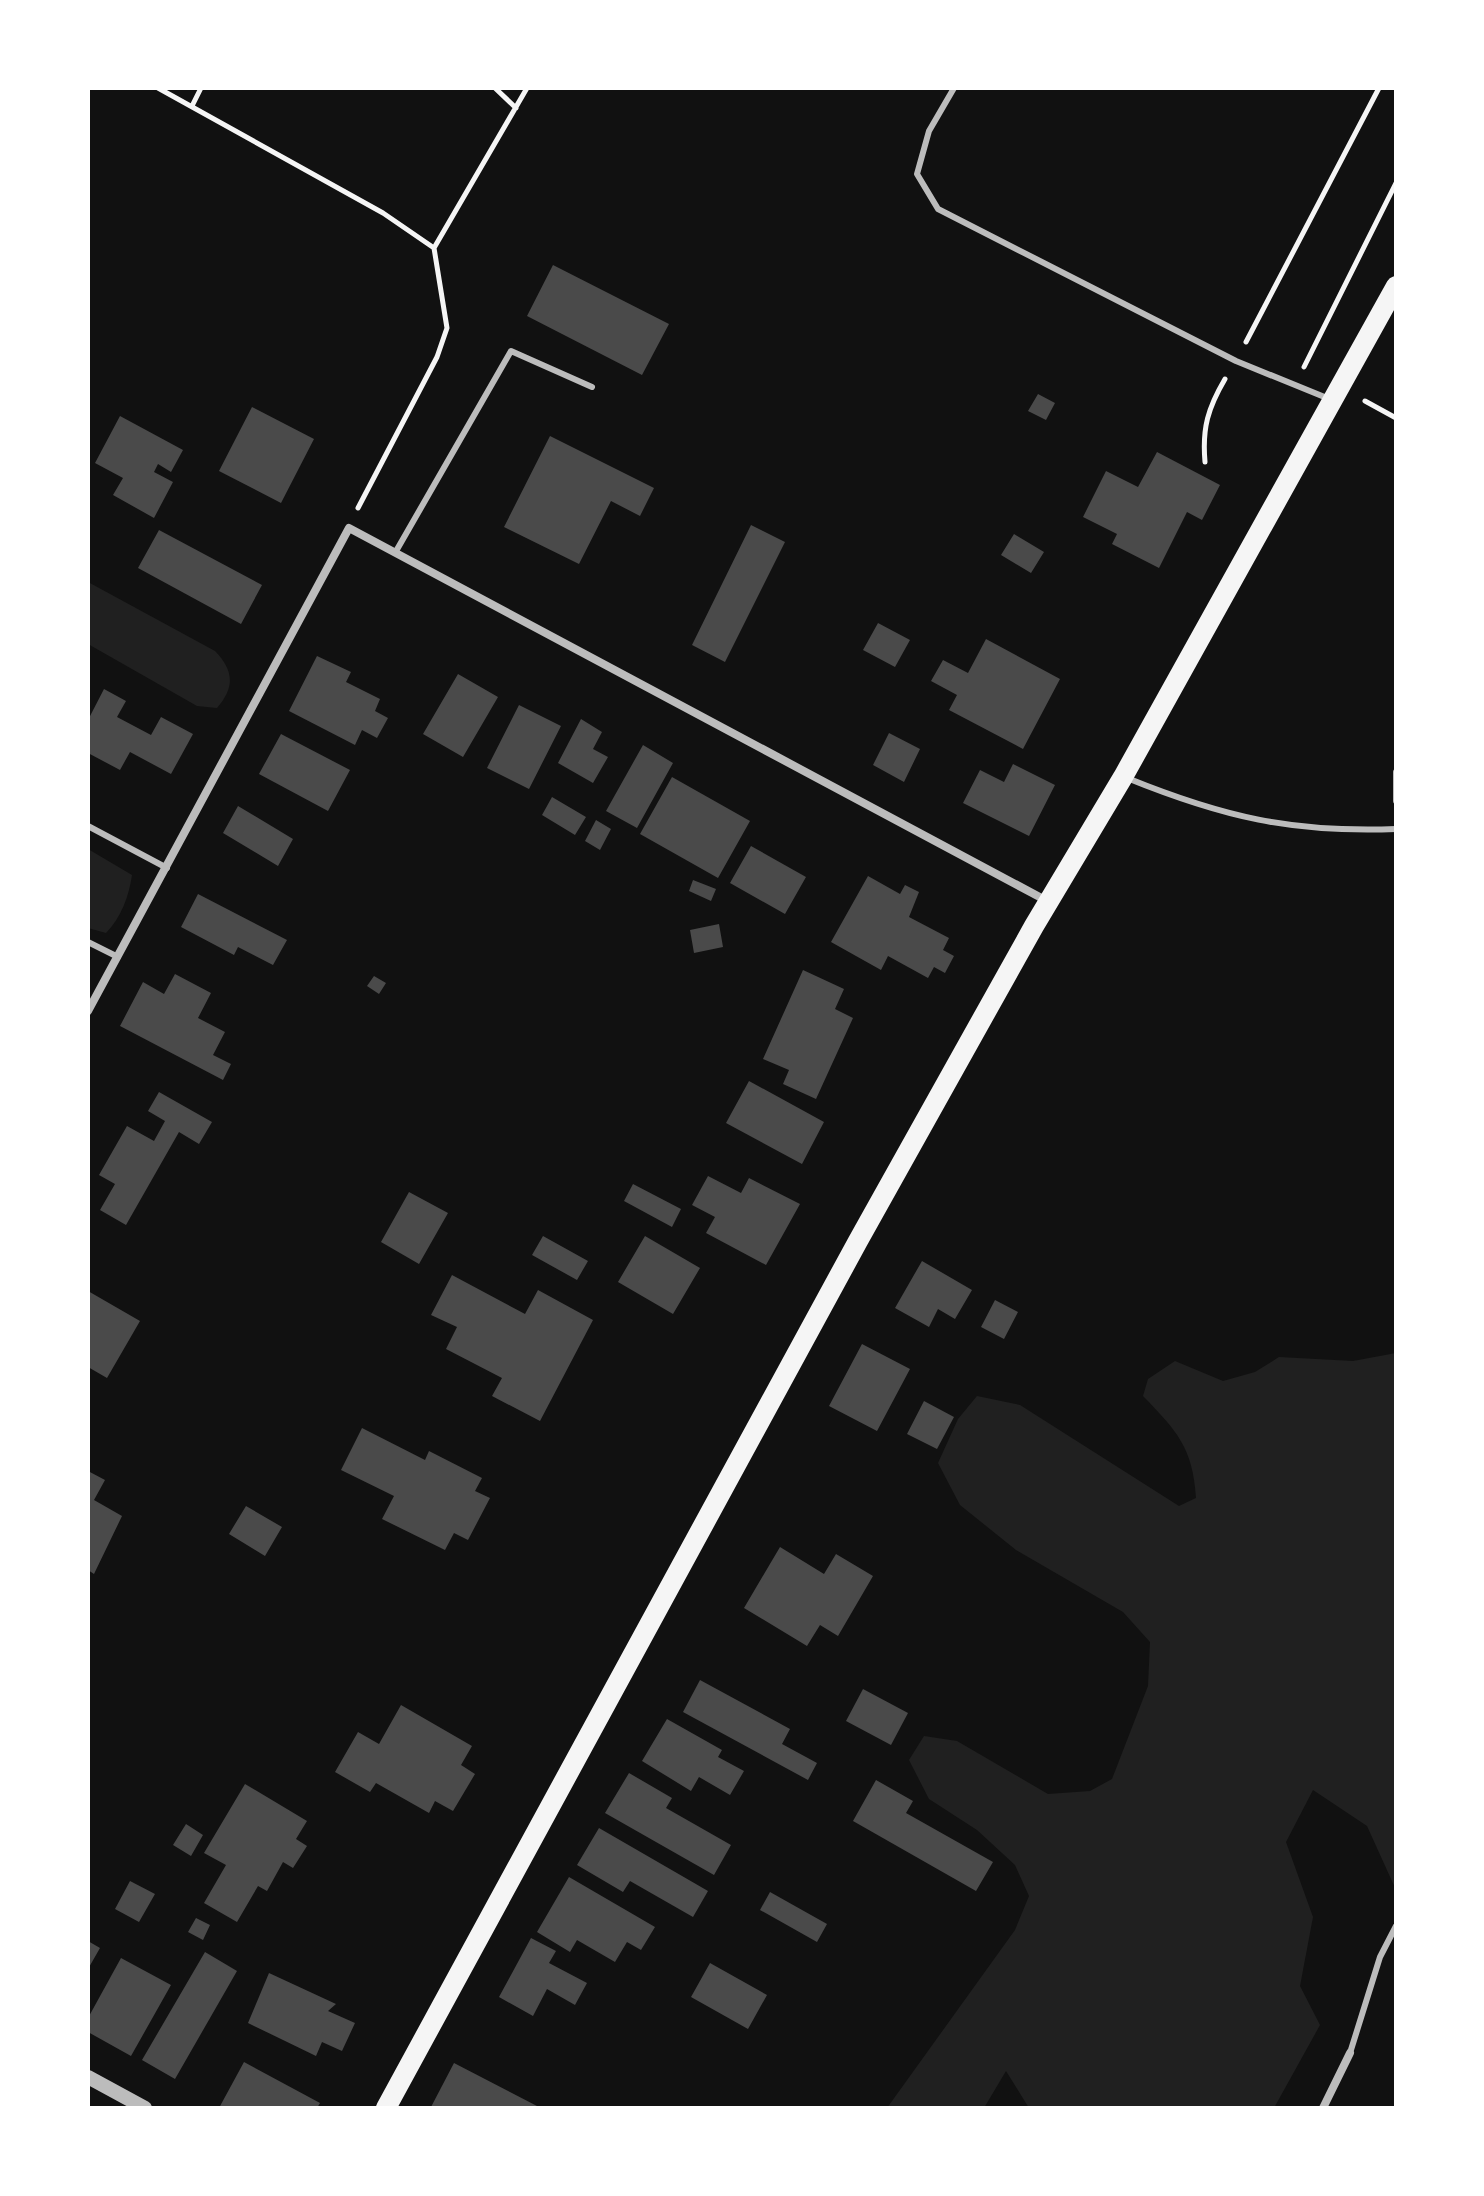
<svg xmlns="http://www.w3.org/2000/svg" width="1484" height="2196" viewBox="0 0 1484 2196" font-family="'Fira Sans',sans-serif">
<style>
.green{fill:#202020}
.building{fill:#4a4a4a}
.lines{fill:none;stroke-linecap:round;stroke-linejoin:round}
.path{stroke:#f5f5f5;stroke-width:5}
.service{stroke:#bcbcbc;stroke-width:6}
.minor{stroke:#bcbcbc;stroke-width:8}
.tertiary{stroke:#bcbcbc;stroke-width:14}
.primary{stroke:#f5f5f5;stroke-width:20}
</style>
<rect width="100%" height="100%" fill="#111"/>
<path class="green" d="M88,582L215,651C234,671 235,687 217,708L197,706L88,644Z
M88,849L132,875C129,896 121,918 106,933L88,928Z
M1396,1353V1890L1367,1826L1313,1790L1286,1842L1313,1917L1300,1986L1320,2025L1274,2108H1029L1006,2071L984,2108H887L1015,1930L1029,1896L1015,1865L977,1830L929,1799L909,1760L924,1736L957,1741L1048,1794L1090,1791L1112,1779L1148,1686L1150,1642L1123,1612L1016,1550L960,1505L938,1463L958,1419L977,1396L1020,1405L1179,1506L1196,1498C1193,1448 1177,1431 1143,1396L1148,1379L1175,1361L1223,1381L1255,1372L1279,1357L1353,1361Z"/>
<path class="building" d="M553,265L669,324L642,375L527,316Z
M1038,394L1055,403L1046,420L1028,411Z
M252,407L314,439L281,503L219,471Z
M120,416L183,450L171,472L158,464L154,472L173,482L154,518L113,495L123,478L95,463Z
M550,436L654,488L640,516L611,501L579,564L504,527Z
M1157,452L1220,485L1202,520L1187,512L1159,568L1112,544L1117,534L1083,517L1106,471L1138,487Z
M751,525L785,542L725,662L692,645Z
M159,530L262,585L241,624L138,568Z
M1014,534L1044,552L1031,573L1001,555Z
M878,623L910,640L895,667L863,650Z
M986,639L1060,679L1023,749L949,710L957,695L931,681L943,660L968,673Z
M317,656L351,672L346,682L380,699L375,711L388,718L377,738L362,730L355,745L289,711Z
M458,674L498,697L463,757L423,734Z
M104,689L126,701L117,717L151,735L161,717L193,734L171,774L130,752L120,770L88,753V720Z
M519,705L561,726L529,789L487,768Z
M581,719L602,732L593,749L608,757L593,783L558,763Z
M889,733L920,749L904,782L873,765Z
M281,734L350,770L328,811L259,774Z
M643,745L673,763L637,828L606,811Z
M1013,764L1055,785L1029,836L963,803L980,770L1004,782Z
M672,777L750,821L718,878L640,834Z
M552,797L586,817L575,835L542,815Z
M238,806L293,839L278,866L223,833Z
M596,820L611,829L600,850L585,841Z
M751,846L806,877L785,914L730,883Z
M868,876L900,894L905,885L919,892L909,917L949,938L943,950L954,956L945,973L934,967L928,978L888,956L881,970L831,942Z
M693,880L716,889L711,901L689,891Z
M198,894L287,940L273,965L238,947L234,955L181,927Z
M719,924L723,947L694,953L690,930Z
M803,970L844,989L835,1009L853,1018L816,1099L783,1084L789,1070L763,1059Z
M175,974L211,993L198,1018L225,1032L213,1055L231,1064L223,1080L120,1026L143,982L164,994Z
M374,976L386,983L379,994L367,986Z
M749,1081L824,1122L802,1164L726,1123Z
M159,1092L212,1122L199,1144L179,1132L126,1225L100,1210L115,1184L99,1175L127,1126L154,1141L165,1121L148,1111Z
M708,1176L741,1193L749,1178L800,1204L766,1265L706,1233L715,1217L692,1205Z
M633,1184L681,1209L672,1227L624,1201Z
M409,1192L448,1213L419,1264L381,1242Z
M543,1236L588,1261L577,1280L532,1255Z
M645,1236L700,1268L673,1314L618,1282Z
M922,1261L972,1290L955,1319L938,1309L929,1327L895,1308Z
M452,1275L525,1314L538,1290L593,1320L540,1421L492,1396L502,1378L446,1349L457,1327L431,1315Z
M88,1291L140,1321L107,1378L88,1367Z
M995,1300L1018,1312L1004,1339L981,1327Z
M862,1344L910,1369L877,1431L829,1406Z
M924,1401L954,1417L937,1449L907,1434Z
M362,1428L425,1460L429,1451L482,1478L475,1491L490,1498L468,1540L454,1533L445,1550L382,1519L394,1496L341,1470Z
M88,1471L105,1480L94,1500L122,1516L94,1574L88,1570Z
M246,1506L282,1527L265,1556L229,1534Z
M780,1547L824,1574L836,1554L873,1576L838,1636L820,1625L807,1646L744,1608Z
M700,1680L790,1729L782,1744L817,1763L808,1780L683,1712Z
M863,1689L908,1713L891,1745L846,1721Z
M401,1705L472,1746L461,1765L475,1774L453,1811L435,1801L429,1813L376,1783L370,1792L335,1772L358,1732L379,1744Z
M667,1719L722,1750L718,1757L744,1771L730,1795L699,1777L691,1791L642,1761Z
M629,1773L672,1798L666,1808L731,1845L714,1875L605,1813Z
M876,1780L913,1801L906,1813L993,1862L976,1891L853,1821Z
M245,1784L307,1821L296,1839L307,1846L293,1868L283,1862L267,1891L258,1886L237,1922L204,1903L226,1865L204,1853Z
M186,1824L203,1835L191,1856L173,1845Z
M599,1828L708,1891L693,1917L630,1881L623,1892L577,1865Z
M569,1877L655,1927L641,1950L627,1942L615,1962L577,1940L570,1952L537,1932Z
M130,1881L155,1894L139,1922L115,1909Z
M770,1892L827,1924L817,1942L760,1910Z
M196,1918L210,1925L203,1940L188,1932Z
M531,1938L556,1951L549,1963L587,1983L575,2005L547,1989L533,2016L499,1997Z
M88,1941L100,1948L88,1969Z
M205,1952L237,1971L175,2079L142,2060Z
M121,1958L171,1985L131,2056L88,2032V2018Z
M710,1963L767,1995L748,2029L691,1997Z
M269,1973L336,2004L328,2011L355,2023L342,2051L322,2042L316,2056L248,2023Z
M244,2062L320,2103L317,2108H219Z
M454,2063L537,2106L535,2108L431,2107Z"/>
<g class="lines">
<path class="path" d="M158,88L383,213L434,248
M495,88L516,108
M192,106L201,88
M1246,342L1379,88
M1304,367L1396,183
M1365,401L1396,418
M1205,462C1202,428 1208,408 1225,379
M358,508L437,357L447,328L434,248L527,88"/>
<path class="service" d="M954,88L929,131L917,174L938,209L1236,361L1327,398
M395,553L511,351L592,387
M1396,772V801
M1127,778C1223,817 1292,833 1396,829
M88,826L167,868
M88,942L118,957
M1350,2053L1380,1957L1396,1926"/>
<path class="minor" d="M88,1011L349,528L1049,902
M1323,2108L1350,2053"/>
<path class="tertiary" d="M88,2077L145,2108"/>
<path class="primary" d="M386,2108L858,1241L1034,926L1123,777L1396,286"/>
</g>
<rect width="1484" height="2196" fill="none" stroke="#ffffff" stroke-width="180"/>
</svg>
